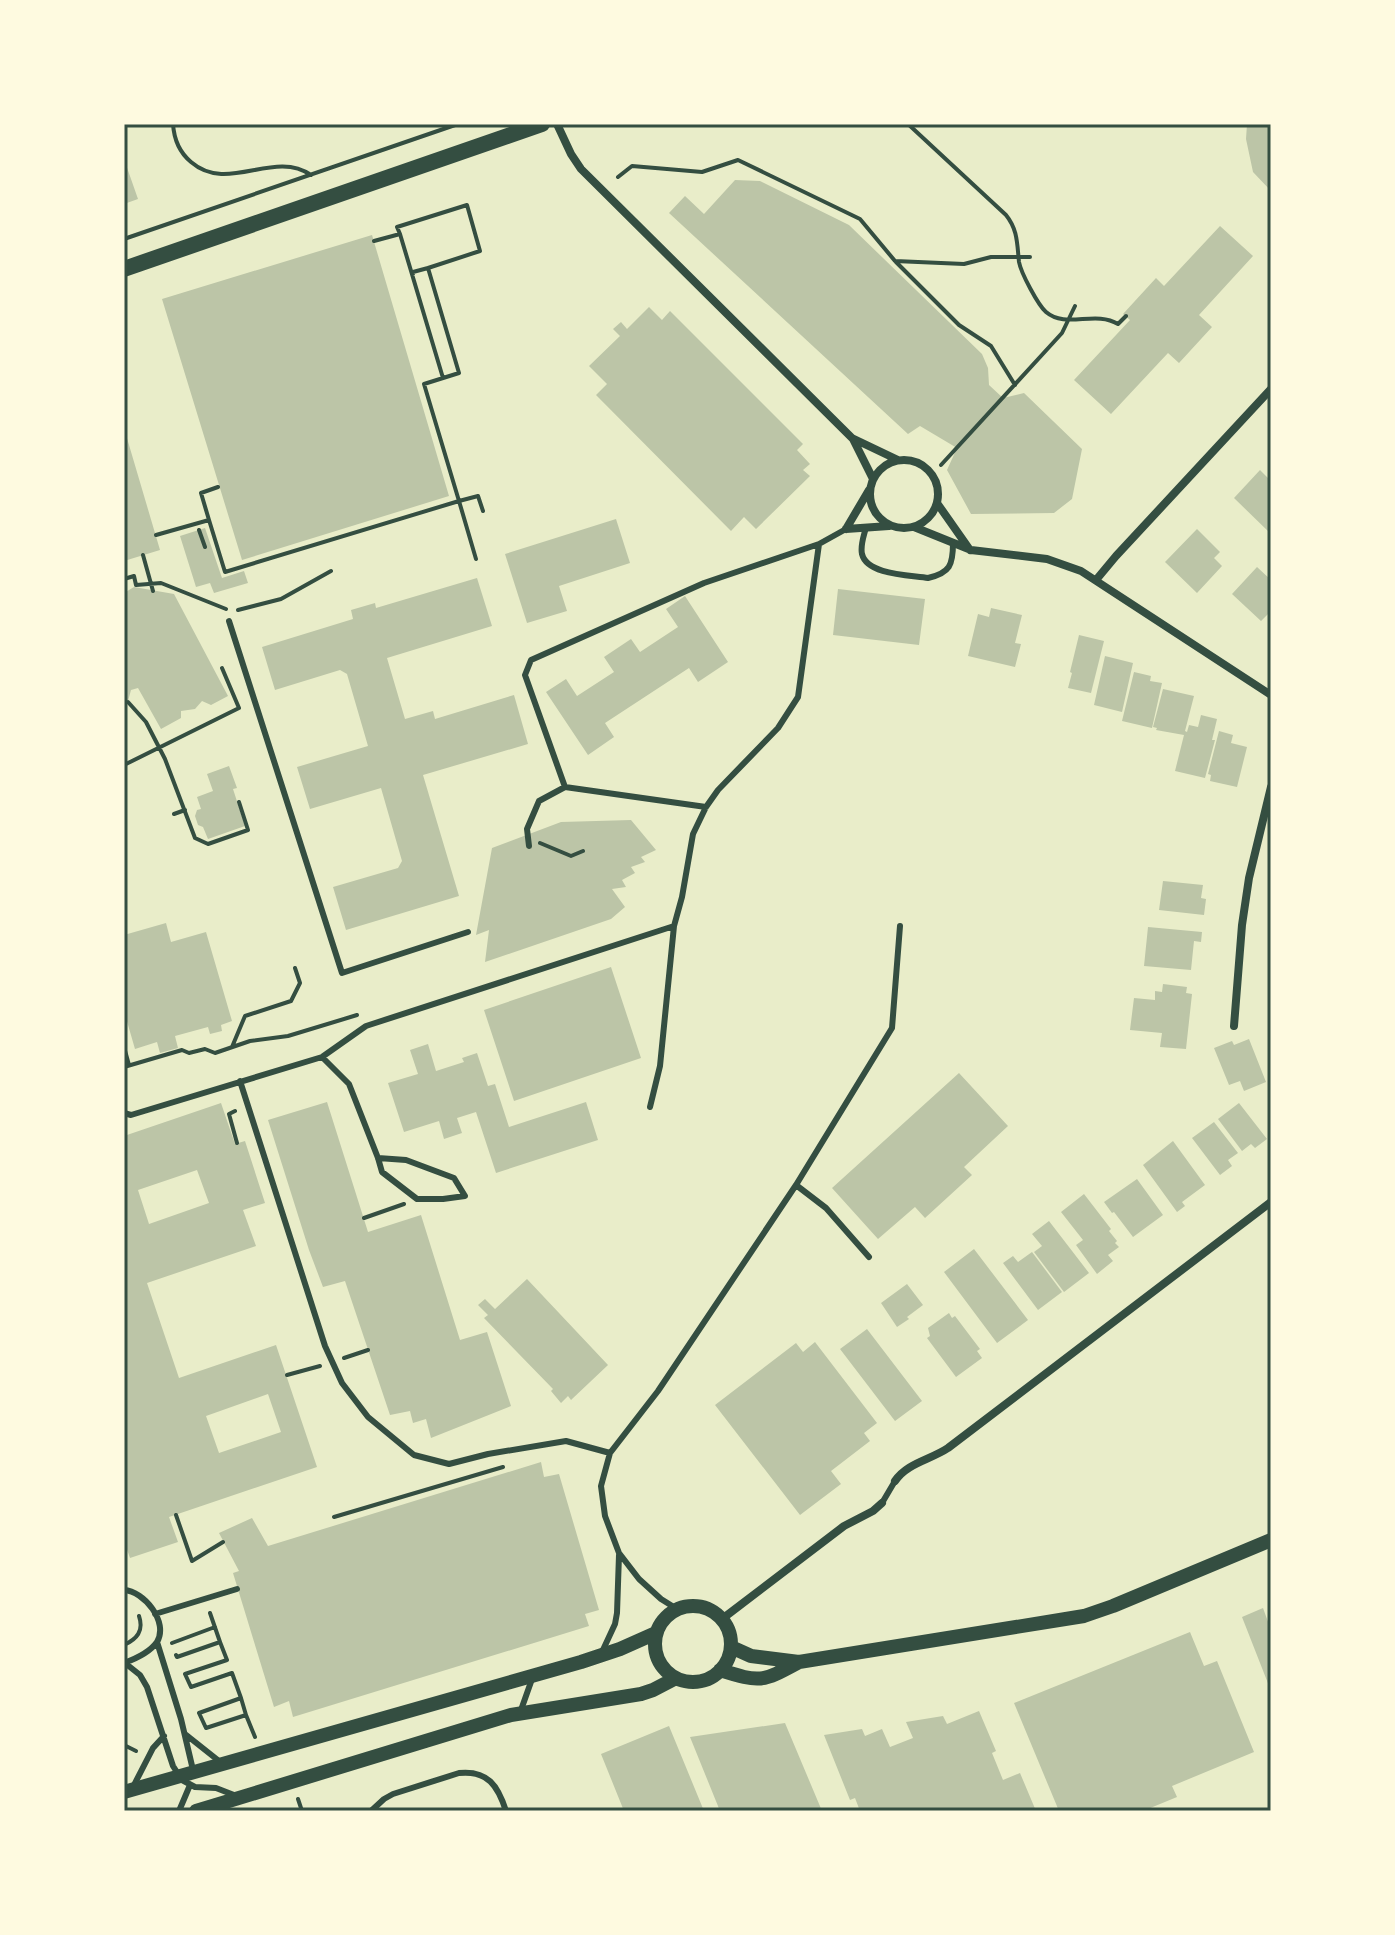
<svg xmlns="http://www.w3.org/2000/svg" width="1395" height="1935" viewBox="0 0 1395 1935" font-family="Poppins,sans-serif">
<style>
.building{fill:#bcc5a7;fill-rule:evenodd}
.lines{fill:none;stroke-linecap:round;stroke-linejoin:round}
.path{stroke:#344e41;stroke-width:4}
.service{stroke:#344e41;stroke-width:6}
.minor{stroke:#344e41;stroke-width:8}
.tertiary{stroke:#344e41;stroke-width:14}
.secondary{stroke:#344e41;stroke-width:16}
.neatline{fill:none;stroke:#344e41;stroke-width:3}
</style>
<rect width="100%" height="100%" fill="#e9edc9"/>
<path class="building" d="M1247,124H1271V191L1253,172L1246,139Z
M124,159L138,199L124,204Z
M735,180L760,181L849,225L982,354L988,368L989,385L1003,398L1024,393L1082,449L1072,499L1054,513L971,514L947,470L957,448L920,426L908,434L669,213L685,196L704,214Z
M1220,226L1253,256L1199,315L1212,327L1179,363L1168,353L1111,414L1074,380L1130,320L1123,314L1156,278L1164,286Z
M372,235L449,496L242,560L162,299Z
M649,307L662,320L670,311L803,444L797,450L810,464L803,470L810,476L756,529L744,517L731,531L596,395L607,384L589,366L620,336L613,329L621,322L627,329Z
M124,428L160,550L124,561Z
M1260,470L1271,481V534L1234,498Z
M616,519L630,563L559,586L567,611L527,623L505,554Z
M205,528L222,578L244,571L248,583L214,593L210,583L196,587L180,536Z
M1197,529L1220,552L1214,558L1222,566L1197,593L1165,562Z
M1257,567L1271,580V611L1261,621L1232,594Z
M477,578L492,626L387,658L405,719L433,711L435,719L514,695L528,744L423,775L459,896L346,930L333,887L398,868L402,861L381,788L310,809L297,767L368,746L347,674L340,670L275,690L262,647L353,619L351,610L375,603L376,608Z
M134,587L174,594L228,696L211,705L202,701L195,709L181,711V718L161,729L138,688L131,690L124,716V593Z
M838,589L925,599L919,645L833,635Z
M685,596L728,662L698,682L689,668L605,723L614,737L588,755L546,692L566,679L577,696L614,672L604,657L631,639L640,652L678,627L666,609Z
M991,608L1022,615L1015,643L1021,644L1015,667L968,656L978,614L989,617Z
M1079,635L1104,641L1091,693L1068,688L1072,673L1070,672Z
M1105,656L1133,663L1122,712L1094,705Z
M1134,672L1151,676L1150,681L1162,683L1152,728L1122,721Z
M1163,689L1194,696L1185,731L1187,732L1189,725L1198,727L1201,715L1217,719L1212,740H1215L1205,778L1175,771L1184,735L1156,730L1157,728L1153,727Z
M1219,731L1233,735L1231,743L1247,747L1237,787L1210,781L1211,775L1208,774Z
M229,766L237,788L233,789L245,826L208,839L203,827L198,825L195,816L197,810L201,809L197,797L213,791L207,774Z
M631,820L656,850L641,857L645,862L631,867L635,873L622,880L626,887L612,889L625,907L611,919L485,962L489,930L476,935L492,848L561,822Z
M1163,881L1203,885L1201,898L1206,899L1204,915L1159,910Z
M166,923L171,942L206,932L232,1021L221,1025L222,1031L210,1034L208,1027L175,1036L178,1048L160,1053L157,1042L135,1049L124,1011V935Z
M1148,927L1202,932L1201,942L1194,941L1191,970L1144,966Z
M611,967L641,1058L514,1101L484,1010Z
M1163,984L1187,987L1186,993L1192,994L1186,1049L1160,1047L1162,1033L1130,1030L1134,998L1155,1000V991L1162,992Z
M1249,1039L1266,1082L1244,1091L1240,1081L1229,1085L1214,1048L1232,1041L1234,1045Z
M428,1044L436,1071L464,1062L462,1058L477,1053L488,1086L495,1084L509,1127L586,1102L598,1140L496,1173L476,1112L457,1118L462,1133L444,1139L439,1121L404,1132L388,1083L418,1074L410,1050Z
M959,1073L1008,1126L964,1167L972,1175L925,1218L915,1207L878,1239L832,1188Z
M327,1102L368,1232L421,1215L460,1340L487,1332L511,1406L431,1438L426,1419L413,1423L410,1411L390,1415L345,1281L323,1287L309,1250L268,1120Z
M221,1103L235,1144L245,1141L265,1203L243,1210L256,1246L147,1283L179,1378L276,1345L317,1467L169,1517L178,1542L130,1558L124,1541V1136ZM197,1170L209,1203L149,1224L138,1190ZM268,1394L281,1432L219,1453L206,1416Z
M1239,1103L1267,1139L1255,1148L1251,1144L1242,1151L1218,1119Z
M1214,1122L1238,1153L1228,1160L1232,1166L1220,1175L1192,1138Z
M1173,1141L1205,1185L1182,1202L1185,1206L1177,1212L1143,1165Z
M1137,1179L1163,1215L1133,1237L1114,1212L1112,1213L1104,1202Z
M1084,1194L1111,1229L1109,1231L1117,1241L1115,1243L1119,1247L1108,1255L1113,1261L1097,1274L1076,1245L1083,1240L1061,1212Z
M1049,1221L1089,1273L1064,1292L1034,1252L1042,1246L1032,1234Z
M974,1249L1028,1320L997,1343L944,1272Z
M1032,1252L1062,1292L1038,1310L1003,1263L1013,1256L1018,1262Z
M527,1279L608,1365L571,1400L568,1396L561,1403L551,1391L553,1389L484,1318L488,1315L478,1305L485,1299L495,1309Z
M907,1284L923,1305L907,1317L909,1319L897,1327L881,1303Z
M949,1313L952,1318L955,1316L980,1349L977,1351L982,1358L956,1377L927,1338L930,1336L928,1328Z
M867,1329L922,1401L895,1421L840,1349Z
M815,1342L877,1423L864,1433L870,1441L831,1471L841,1484L800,1515L715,1405L796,1343L803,1352Z
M541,1462L544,1477L559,1474L599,1610L585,1614L589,1626L293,1717L289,1701L274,1707L233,1573L239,1571L219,1533L252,1518L268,1546Z
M1263,1608L1271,1630V1691L1242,1617Z
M1190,1632L1204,1666L1217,1661L1254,1752L1172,1786L1177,1797L1143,1811H1059L1014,1703Z
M979,1711L996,1751L992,1753L1003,1780L1020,1773L1036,1811H860L855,1798L850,1800L824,1735L862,1729L865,1736L882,1729L890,1747L913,1738L906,1722L943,1716L947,1724Z
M785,1723L822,1811H720L690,1737Z
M669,1726L704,1811H624L601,1754Z"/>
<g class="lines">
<path class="path" d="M173,124C174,139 179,152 191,162C228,194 273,149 311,175
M908,124L1006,215C1018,230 1017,244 1019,262C1021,273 1038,305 1046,312C1066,329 1095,310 1118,324L1126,316
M618,177L632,166L702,172L738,160L860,219L895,261L964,264L991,257H1030
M124,239L458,124
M374,241L400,234L443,378
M896,262L959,325L991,346L1015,385
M413,274V272L428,268
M941,465L1062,333L1075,306
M209,520L225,572L459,501L424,384L459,373L428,268L480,251L467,205L397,227L400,234
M199,530L205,547
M156,535L209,520L201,493L218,487
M143,555L153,591
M476,559L459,501L478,496L483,511
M124,579L134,576L136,585L161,583L226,609
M238,610L281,599L331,571
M128,702L146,722L165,759L195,838L208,844L248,830L239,802
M124,765L239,708L222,668
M174,814L185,810
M540,843L571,856L583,851
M124,1047L129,1065
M232,1047L245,1016L291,1001L300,983L295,968
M124,1067L182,1050L189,1053L205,1049L215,1053L250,1041L288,1036L357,1015
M235,1111L229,1114L237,1143
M364,1218L404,1204
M344,1358L368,1350
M287,1375L320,1366
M176,1515L192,1561L223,1542
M334,1517L503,1467
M210,1613L220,1642
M172,1643L215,1627
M124,1645C137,1639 144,1631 139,1616
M176,1655L177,1657L220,1642L227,1660L185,1674L191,1687L232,1673L241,1698L199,1713L206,1728L246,1715L255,1737
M241,1698L246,1715
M124,1745L136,1751
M298,1799L302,1811"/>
<path class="service" d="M866,527C864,536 860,545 862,554C867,575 910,575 928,578C950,573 953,565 953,543
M229,621L342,973L468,932
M565,787L525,675L531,660L704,583L819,544L846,529
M529,846L527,829L539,801L565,787L706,807
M322,1057L349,1084L378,1158L382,1172L417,1199H443L465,1196L454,1178L406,1160L378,1158
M240,1081L325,1346L342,1383L368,1417L414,1455L449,1464L488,1454L566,1441L610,1453
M650,1107L660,1066L674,926L682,897L693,834L706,807L718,790L778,728L798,697L819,544
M124,1113L131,1115L322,1057L366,1026L674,926
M796,1185L826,1208L869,1257
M882,1503L895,1481
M124,1590C144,1591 169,1622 157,1642C150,1652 135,1659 124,1663
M677,1609L661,1599L639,1579L619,1553L605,1516L601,1486L610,1453L658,1391L796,1185L892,1028L900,926
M155,1614L237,1589
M157,1642L181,1719L193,1770
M602,1652L615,1624L617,1613L619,1555
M125,1663L140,1675L147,1687L173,1766L182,1780L195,1787L216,1788L234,1795
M521,1710L532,1679
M185,1734L219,1761
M133,1787L153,1748L164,1736
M179,1811L190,1785
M371,1811L384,1799L393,1794L459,1773C488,1770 498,1786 506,1811"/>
<path class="minor" d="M557,124L571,154L581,169L853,439L873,479
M854,439L898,460
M870 494a34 34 0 1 1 68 0a34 34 0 1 1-68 0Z
M937,503L970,550
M914,527L971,550L1047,559L1081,571L1271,695
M846,529L869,490
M846,529L889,526
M1096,580L1116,556L1271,389
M1234,1026L1242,925L1249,878L1271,787
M895,1481C907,1463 930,1460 948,1448L1271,1202
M722,1619L844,1526L873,1511L882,1503"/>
<path class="tertiary" d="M655 1644a38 38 0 1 1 76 0a38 38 0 1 1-76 0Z
M731,1647L751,1656L799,1662L1084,1616L1113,1606L1271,1540
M720,1670C761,1683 762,1682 799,1662
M124,1792L581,1662L620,1649L656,1633
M196,1811L511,1715L641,1694L653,1690L676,1678"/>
<path class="secondary" d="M124,269L542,124"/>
</g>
<rect width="1395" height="1935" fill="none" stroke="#fefae0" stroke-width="252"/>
<rect x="126" y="126" width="1143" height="1683" class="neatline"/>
</svg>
